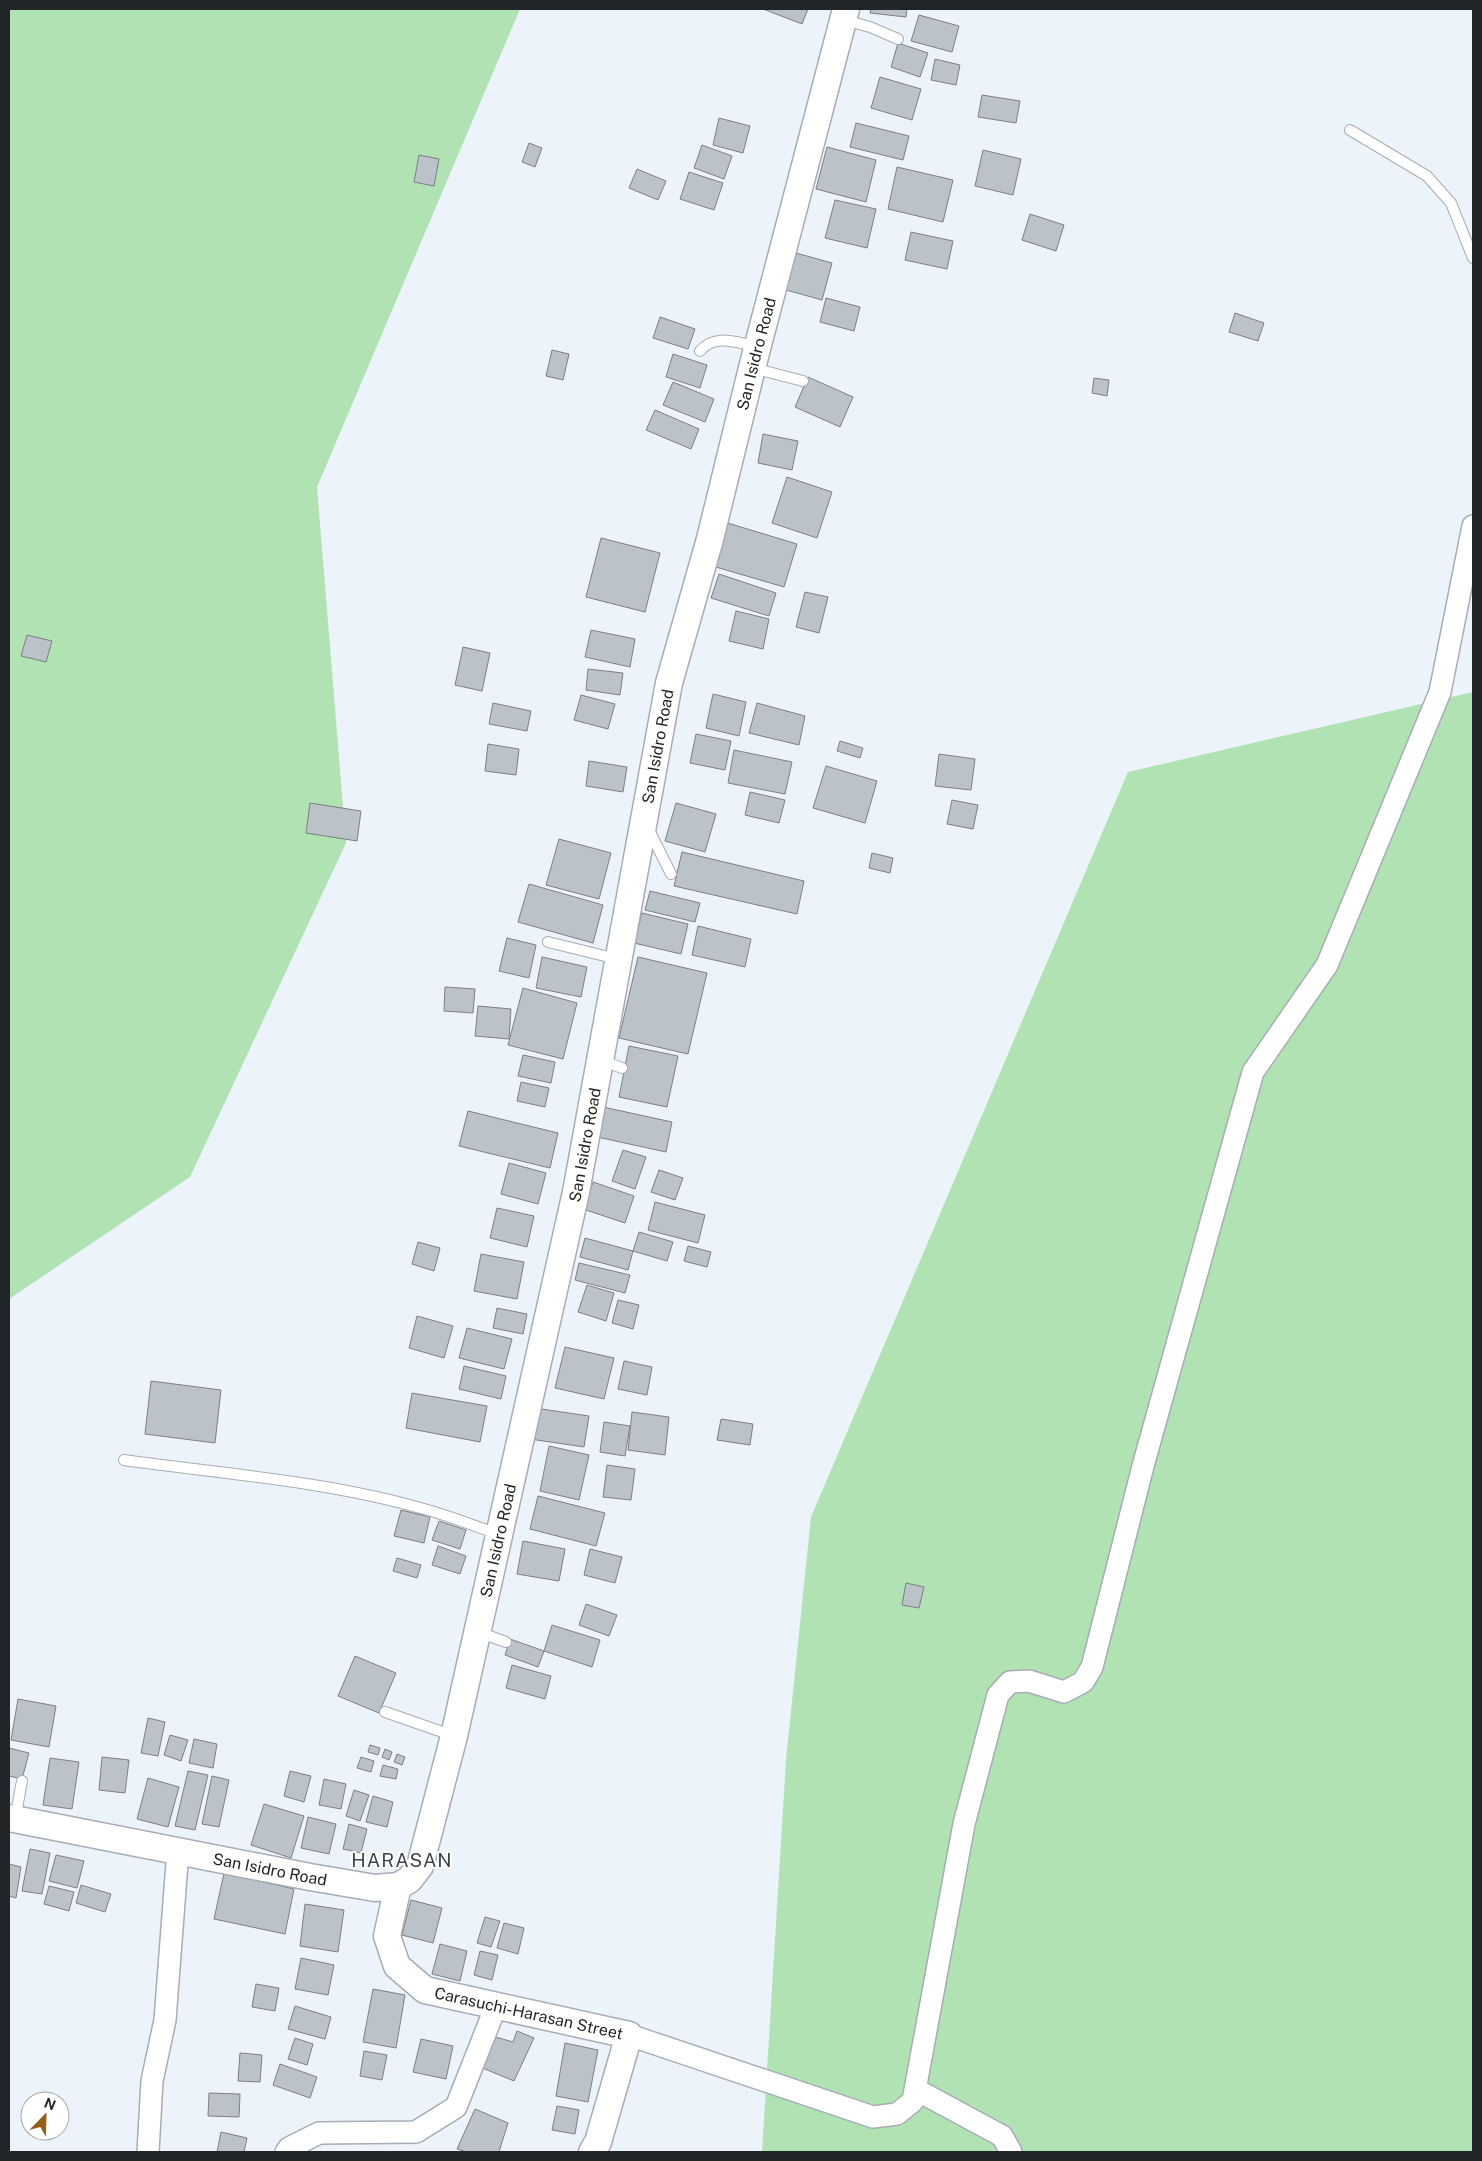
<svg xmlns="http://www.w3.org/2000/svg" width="1482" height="2161" viewBox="0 0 1482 2161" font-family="'Public Sans',sans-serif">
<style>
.green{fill:#b1e2b3}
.building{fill:#bbc2c8;stroke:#7a8086}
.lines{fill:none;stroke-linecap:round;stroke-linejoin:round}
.service-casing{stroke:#a6adb3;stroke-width:12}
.minor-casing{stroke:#a6adb3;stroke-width:24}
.tertiary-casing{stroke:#a6adb3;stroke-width:29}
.service{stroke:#fff;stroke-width:10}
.minor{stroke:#fff;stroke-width:21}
.tertiary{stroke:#fff;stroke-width:26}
.labels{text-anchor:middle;stroke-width:4;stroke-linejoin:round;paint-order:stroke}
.street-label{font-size:16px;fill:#222527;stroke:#fff}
.quarter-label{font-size:19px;letter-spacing:1px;fill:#3e4349;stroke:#fff}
</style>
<rect width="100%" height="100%" fill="#edf3fa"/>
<path class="green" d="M9,9H520L317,487L346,843L190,1177L9,1299Z
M1473,692V2152H762L786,1760L811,1517L1128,772Z"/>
<path class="building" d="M763,9H808L802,24Z
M871,9H907L906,17L870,13Z
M919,15L959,26L952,52L911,41Z
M898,43L928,53L920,77L891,67Z
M935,59L960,65L956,85L931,80Z
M880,77L921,89L912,120L871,108Z
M982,95L1020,101L1016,123L978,117Z
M719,118L750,126L743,153L713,145Z
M856,123L909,136L903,160L850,147Z
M529,143L542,148L535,167L522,162Z
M702,145L732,156L724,179L694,168Z
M827,147L876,160L866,202L816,189Z
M983,150L1021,159L1013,195L975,186Z
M419,155L439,159L434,186L414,182Z
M897,167L953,180L943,222L888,209Z
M637,169L666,181L658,200L629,188Z
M689,172L723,183L714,210L680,199Z
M835,200L876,209L867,248L825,238Z
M1030,214L1064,225L1056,251L1022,240Z
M911,232L953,241L947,269L905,260Z
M796,253L832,263L822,300L786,290Z
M826,298L860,307L854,331L820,322Z
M1235,313L1264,323L1258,341L1229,332Z
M660,317L695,329L688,349L653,338Z
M552,350L569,354L563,380L546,376Z
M673,354L707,365L700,388L666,377Z
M808,377L853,397L840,427L795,407Z
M1094,378L1109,380L1107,396L1092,393Z
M673,382L714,399L705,422L663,405Z
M655,410L699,429L691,449L646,430Z
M763,434L798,441L792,470L758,463Z
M787,477L832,492L817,538L772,523Z
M721,521L797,544L784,587L709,565Z
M601,538L660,553L645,612L586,597Z
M719,574L776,593L769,616L711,598Z
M805,592L828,597L819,633L796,627Z
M736,611L769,619L763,649L729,641Z
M591,630L635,639L630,667L585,657Z
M27,635L52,641L46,662L21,656Z
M463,647L490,653L482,691L455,685Z
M588,669L623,673L620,695L586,690Z
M713,694L746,702L739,736L706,728Z
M581,695L615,704L608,729L574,720Z
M493,703L531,711L527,731L489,724Z
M757,703L805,716L799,745L749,733Z
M696,734L731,741L725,770L690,763Z
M840,741L863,748L860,758L837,751Z
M488,744L519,749L516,775L485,771Z
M734,750L792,762L785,794L728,783Z
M939,754L975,759L971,790L935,786Z
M589,761L627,767L623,792L586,786Z
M826,766L877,781L865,823L813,808Z
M750,792L785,800L779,823L745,815Z
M952,800L978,805L973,829L947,824Z
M310,803L361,811L357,841L306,833Z
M676,803L716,814L705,852L665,841Z
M559,839L611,853L599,899L546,885Z
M682,852L804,881L797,914L674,886Z
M872,853L893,858L890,873L869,868Z
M529,884L603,905L593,943L518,922Z
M650,891L700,903L695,922L645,910Z
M642,913L688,924L681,954L634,943Z
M698,926L751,939L745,967L692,955Z
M507,938L536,945L529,978L499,971Z
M542,957L587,967L581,997L536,988Z
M638,957L707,973L688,1054L619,1038Z
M445,987L475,989L473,1013L444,1011Z
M523,988L577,1003L563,1059L508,1045Z
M478,1006L511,1009L509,1039L475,1036Z
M629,1046L678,1056L667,1107L619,1097Z
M523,1055L555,1062L551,1083L518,1076Z
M521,1082L549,1088L545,1107L517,1101Z
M603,1107L672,1122L666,1152L597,1137Z
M468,1111L558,1133L550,1168L459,1146Z
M623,1150L646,1157L635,1189L612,1181Z
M509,1163L546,1173L538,1204L501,1194Z
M659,1170L683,1178L675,1200L651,1192Z
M593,1182L634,1196L625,1223L583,1209Z
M655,1202L705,1215L698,1243L648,1230Z
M497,1208L534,1216L527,1247L490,1238Z
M639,1232L673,1242L667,1261L633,1251Z
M585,1238L633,1251L628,1270L580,1257Z
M418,1242L440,1248L434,1271L412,1264Z
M688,1246L711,1252L707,1267L684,1261Z
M481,1254L524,1262L517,1299L474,1291Z
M579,1263L630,1275L625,1293L575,1280Z
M587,1285L614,1293L606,1321L578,1312Z
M618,1300L639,1305L633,1329L612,1323Z
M497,1308L527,1314L523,1334L493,1328Z
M417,1316L453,1326L444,1358L409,1348Z
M467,1328L512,1339L504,1369L459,1358Z
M565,1347L614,1358L604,1399L555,1388Z
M624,1361L652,1367L647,1395L618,1389Z
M464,1366L506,1376L501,1399L459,1389Z
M151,1381L221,1390L215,1443L145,1434Z
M412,1393L487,1406L480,1442L406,1428Z
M535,1408L589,1416L584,1447L530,1439Z
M632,1412L669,1417L665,1455L628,1450Z
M721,1419L753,1424L750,1445L717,1440Z
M604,1422L630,1426L625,1456L600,1452Z
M549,1446L589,1455L579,1500L540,1491Z
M607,1465L635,1469L631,1500L603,1497Z
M538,1496L605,1513L596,1546L530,1529Z
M401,1510L430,1517L424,1543L394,1536Z
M439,1521L466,1530L460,1549L432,1540Z
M523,1541L565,1549L559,1581L517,1574Z
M438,1546L466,1556L460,1574L432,1565Z
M590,1549L622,1557L615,1583L584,1575Z
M397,1558L421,1565L417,1578L393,1571Z
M906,1583L924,1587L919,1608L902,1605Z
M586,1604L617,1615L609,1636L579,1625Z
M552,1625L600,1640L592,1667L544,1651Z
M510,1639L544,1651L538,1667L505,1655Z
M355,1656L396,1673L379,1713L338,1696Z
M512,1665L551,1676L545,1699L506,1688Z
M18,1699L56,1706L49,1747L11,1740Z
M148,1718L165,1722L158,1756L141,1753Z
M170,1735L188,1740L181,1761L164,1755Z
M194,1739L217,1744L213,1768L189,1763Z
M370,1745L380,1748L378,1755L368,1752Z
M9,1748L29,1753L22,1779L9,1776Z
M385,1749L392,1752L389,1760L382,1757Z
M397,1754L405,1757L402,1765L394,1762Z
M102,1757L129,1760L125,1793L99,1790Z
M361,1757L374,1761L371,1772L357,1768Z
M50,1758L79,1762L72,1809L43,1805Z
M383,1765L398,1769L396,1779L380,1776Z
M188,1771L208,1775L195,1830L175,1826Z
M290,1771L311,1776L304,1802L284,1796Z
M212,1776L229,1780L219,1827L202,1824Z
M148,1778L179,1787L168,1827L137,1819Z
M324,1779L346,1784L341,1809L319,1805Z
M354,1790L369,1795L360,1821L346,1816Z
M373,1796L393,1802L387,1827L366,1822Z
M264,1804L304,1816L291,1858L251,1845Z
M308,1817L336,1824L329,1854L301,1848Z
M349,1824L367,1829L361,1853L343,1849Z
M30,1849L50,1853L42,1894L22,1891Z
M56,1855L84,1861L77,1888L49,1881Z
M9,1864L21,1867L16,1898L9,1896Z
M224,1873L294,1889L285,1934L214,1919Z
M81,1885L111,1894L105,1912L76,1903Z
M49,1886L74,1892L69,1911L44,1904Z
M411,1900L442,1908L433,1943L402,1935Z
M305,1904L344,1910L338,1952L300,1946Z
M485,1917L500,1921L491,1947L477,1943Z
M504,1923L524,1928L518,1954L497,1948Z
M440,1944L467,1951L460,1981L432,1974Z
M480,1951L498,1955L492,1980L474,1975Z
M301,1958L334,1965L328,1995L295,1989Z
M256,1984L279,1988L275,2011L252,2007Z
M373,1989L405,1995L396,2048L363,2042Z
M295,2006L331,2017L325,2039L288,2029Z
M517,2031L534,2038L514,2081L480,2067L492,2036L513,2042Z
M295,2038L313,2044L307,2065L288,2059Z
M421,2039L453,2046L446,2079L413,2072Z
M565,2043L598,2050L588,2102L556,2096Z
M364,2051L387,2055L382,2080L360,2076Z
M240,2053L262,2055L260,2082L238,2081Z
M280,2064L317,2077L310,2098L273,2085Z
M209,2093L240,2094L239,2117L208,2116Z
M557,2106L579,2110L575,2134L552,2130Z
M475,2109L508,2123L499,2152H467L457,2149Z
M221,2132L247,2138L244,2152H217Z"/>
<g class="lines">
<g class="service-casing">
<path id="service" d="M844,20L870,27L898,39
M1350,130L1427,176L1451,203L1473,258
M700,351C715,333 736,343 757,346
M753,368L803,381
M648,828L671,874
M548,942L617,959
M601,1060L622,1068
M124,1460C224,1474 327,1481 424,1509C450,1516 475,1526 500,1535
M478,1632L506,1642
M385,1712L454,1736
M15,1819L22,1781"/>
</g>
<g class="minor-casing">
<path id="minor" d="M629,2035L873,2117L897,2114L913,2101L964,1824L998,1695L1010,1682L1029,1681L1064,1692L1083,1682L1092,1667L1143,1466L1253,1072L1327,965L1440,692L1473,526
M915,2089L1002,2136L1011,2152
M148,2152L152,2081L165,2020L178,1850
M286,2152L289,2148L319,2133L416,2132L456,2107L496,2006"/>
</g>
<g class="tertiary-casing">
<g id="tertiary">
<path id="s1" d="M9,1818L310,1877L375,1888L398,1886L409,1880L420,1866L454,1736L576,1192L669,683L710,539L752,368L846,9"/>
<path id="s2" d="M398,1886L387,1936L397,1966L425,1990L629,2035L598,2142L592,2152"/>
</g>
</g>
<use href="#service" class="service"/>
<use href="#minor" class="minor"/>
<use href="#tertiary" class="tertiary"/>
</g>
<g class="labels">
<g class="street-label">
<text dy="6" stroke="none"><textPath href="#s1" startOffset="1976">San Isidro Road</textPath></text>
<text dy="6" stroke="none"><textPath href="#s1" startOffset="1571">San Isidro Road</textPath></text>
<text dy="6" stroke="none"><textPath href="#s1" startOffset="1166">San Isidro Road</textPath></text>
<text dy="6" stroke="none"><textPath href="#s1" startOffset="761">San Isidro Road</textPath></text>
<text dy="6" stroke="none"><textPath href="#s1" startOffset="266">San Isidro Road</textPath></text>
<text dy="6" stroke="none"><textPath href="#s2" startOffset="226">Carasuchi-Harasan Street</textPath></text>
</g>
<g class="quarter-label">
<text x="402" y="1867">HARASAN</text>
</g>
</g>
<rect width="1482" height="2161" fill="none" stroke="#222527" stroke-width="20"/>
<g transform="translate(45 2116) rotate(23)"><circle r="24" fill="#ffffff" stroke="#a7a8a9"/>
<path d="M0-4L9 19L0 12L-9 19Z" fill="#965f19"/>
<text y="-8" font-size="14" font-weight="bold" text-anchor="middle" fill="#222527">N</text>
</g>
</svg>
